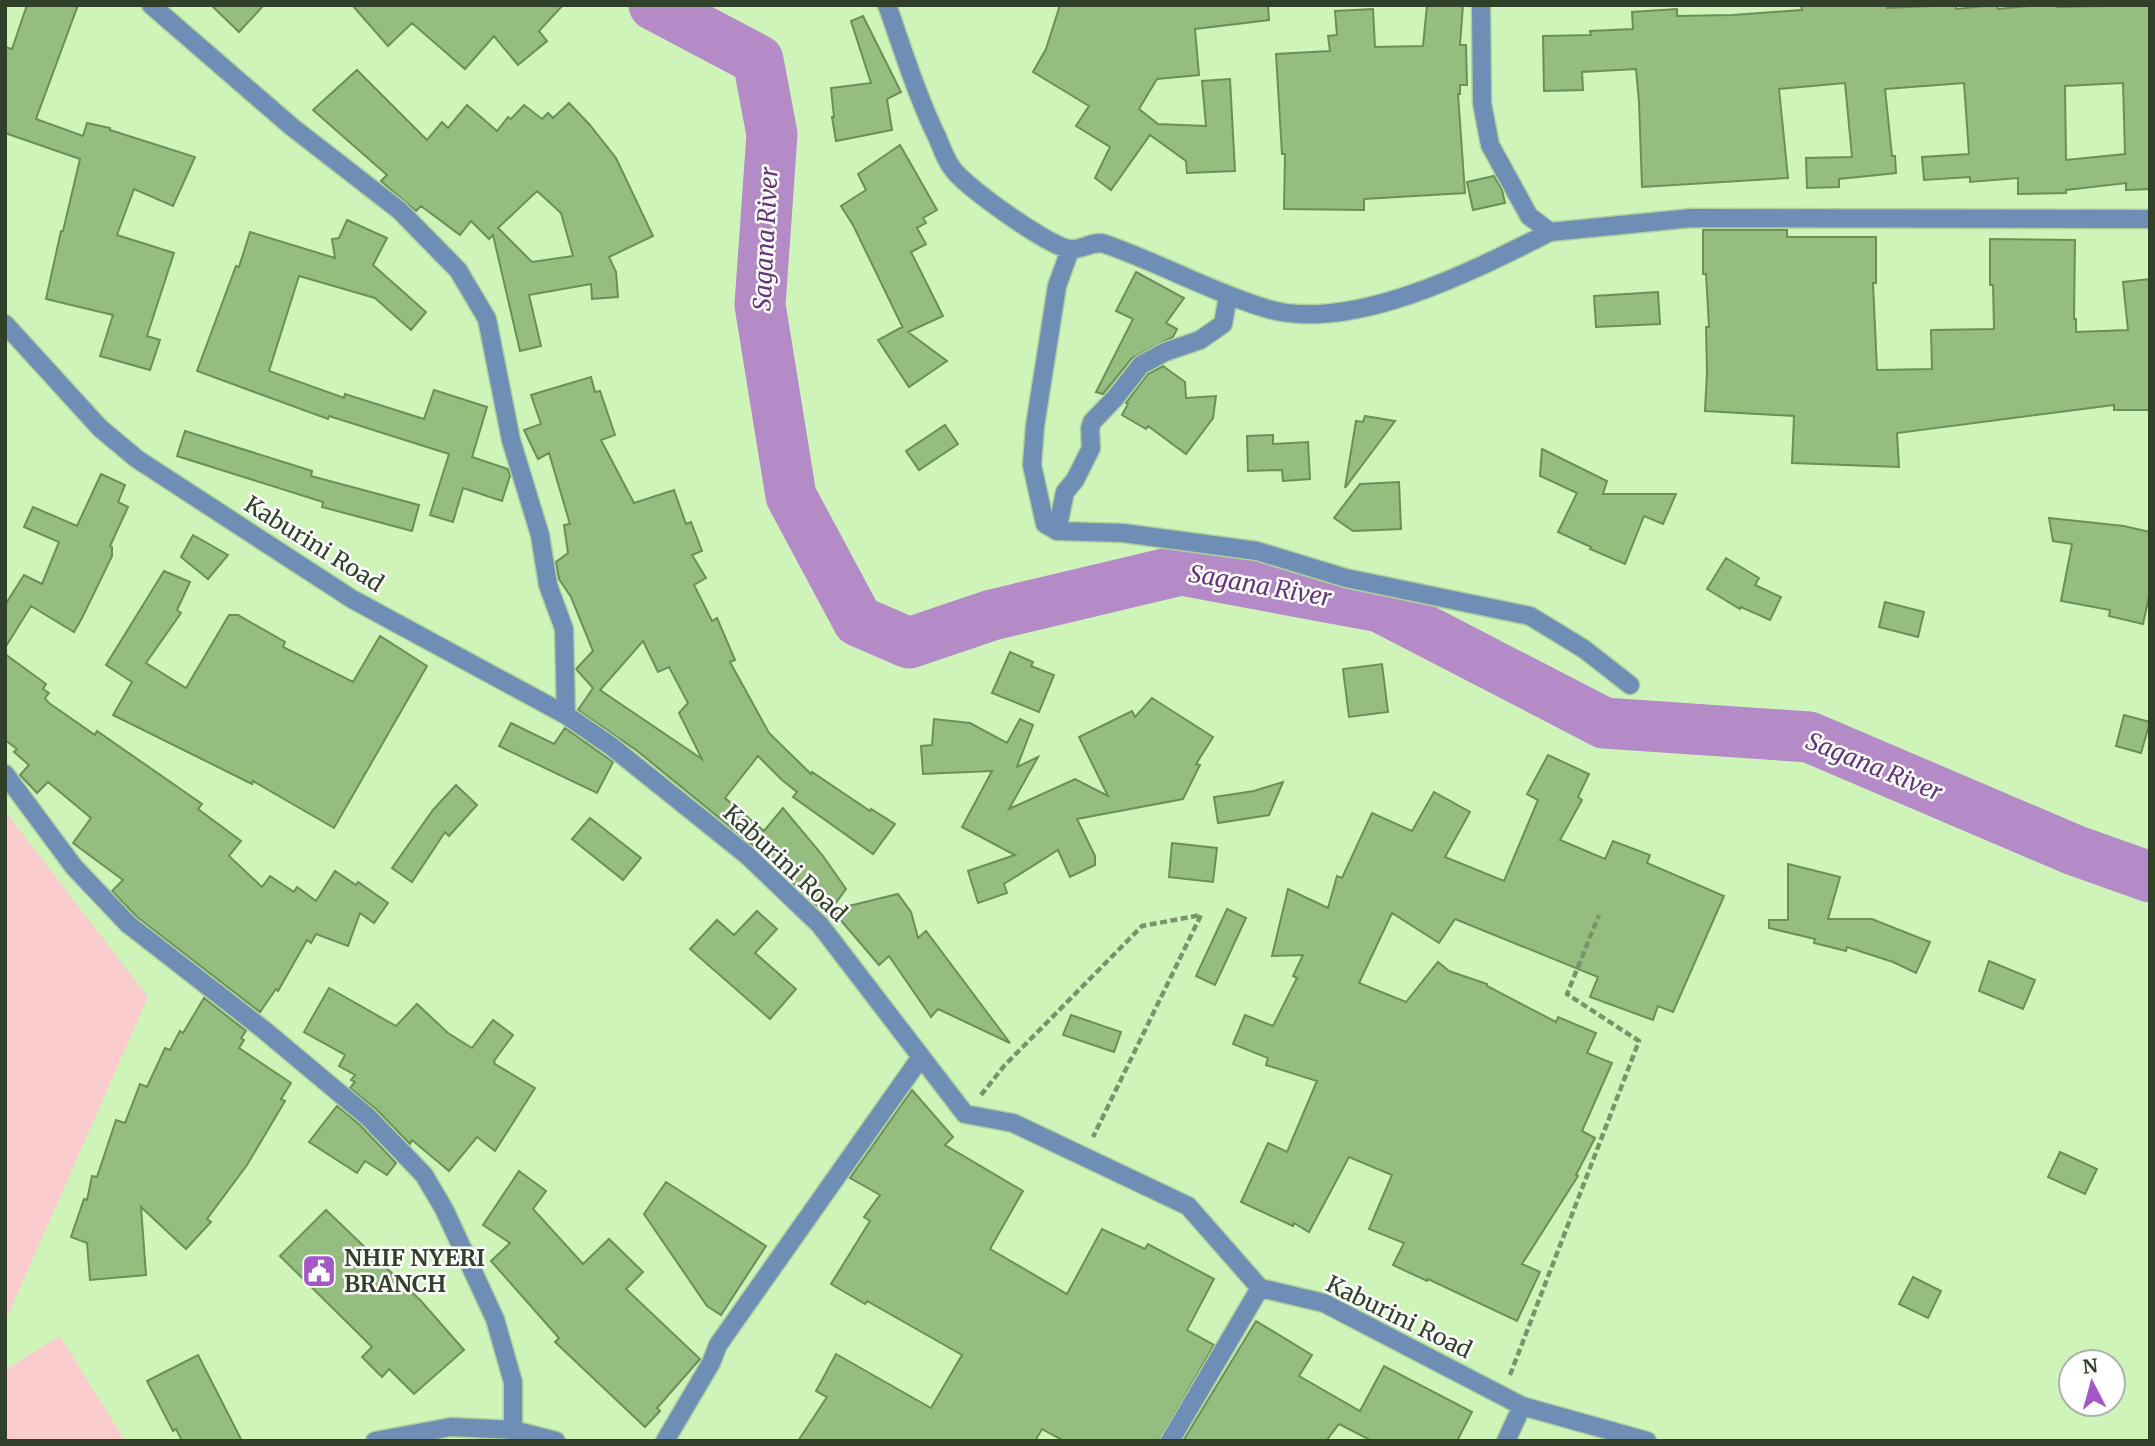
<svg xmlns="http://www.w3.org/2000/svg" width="2155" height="1446" viewBox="0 0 2155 1446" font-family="Merriweather,serif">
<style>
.green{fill:#fbccce}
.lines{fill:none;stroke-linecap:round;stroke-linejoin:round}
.river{stroke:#b48bc7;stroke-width:51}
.building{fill:#95bd7f;stroke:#6c8e58;stroke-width:2;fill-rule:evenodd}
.minor-casing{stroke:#afd09c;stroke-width:21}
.path{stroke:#79936b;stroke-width:4.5;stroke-dasharray:7 3.5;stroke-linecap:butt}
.minor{stroke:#6e8eb6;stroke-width:18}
.labels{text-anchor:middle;stroke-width:5;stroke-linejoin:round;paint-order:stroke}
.street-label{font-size:23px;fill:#314028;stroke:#fff}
.poi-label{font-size:23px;font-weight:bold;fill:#314028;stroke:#fff;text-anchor:start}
.water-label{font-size:24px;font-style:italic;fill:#66337b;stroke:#fff}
</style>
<rect width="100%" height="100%" fill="#cef4b9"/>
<path class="green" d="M5,811L148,997L5,1322Z
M60,1336L125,1441H5V1370Z"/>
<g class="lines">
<path class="river" d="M654,5L758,60L772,134L760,305L791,496L858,621L909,643L992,615L1181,570L1380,607L1604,723L1809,737L2074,850L2150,877"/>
</g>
<path class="building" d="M27,5H78L36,119L83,136L87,123L110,128V130L195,157L173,206L134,189L117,235L174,253L147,336L160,340L150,370L100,356L113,315L46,299L61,231H63L80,159L5,133V47L12,49Z
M211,5H264L239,32Z
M352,5H563L539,31L547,41L518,65L494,36L465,69L412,23L388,46Z
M1060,5H1268L1269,20L1195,29L1199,75L1157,79L1139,109L1158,124L1206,126L1202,81L1230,79L1235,171L1187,173L1186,161L1150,135L1111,190L1095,178L1110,147L1076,126L1089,106L1033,72L1046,49Z
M1427,5H1463L1460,45H1466L1467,85H1460V94H1458L1465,193L1364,199V210L1284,209L1285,154H1282L1276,54L1330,51L1328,36L1337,35L1335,11L1373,9L1375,47L1423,46Z
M1801,5H1887V8L1956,5V9L1997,5L1998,9L2039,5H2057V7L2150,5V189L2126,190V183L2066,190V193L2018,194V178L1970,182V177L1924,180L1922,157L1969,154L1964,83L1885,89L1892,156H1895L1896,173L1839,179V187L1807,188L1806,158L1852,157L1845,83L1779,89L1788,178L1642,187L1639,102L1636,69L1582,72L1583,90L1544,91L1543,36L1591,35L1590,31L1633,29L1632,12L1677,9V16L1733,15L1802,10ZM2123,83L2125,154L2066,160L2065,86Z
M863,16L901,92L887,99L892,130L836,141L832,117H834L831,88L871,83L851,21Z
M357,70L427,140L442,122L448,128L467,105L497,131L508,117L511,119L524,105L542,119L548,113L553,118L569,103L589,124L616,158L653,236L609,257L616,272L618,297L592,299L591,284L529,295L541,346L520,351L493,235L489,239L471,221L460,235L421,206L416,211L381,181L387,175L313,110ZM537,191L561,213L573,256L532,262L498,228Z
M900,145L937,210L923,218L926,223L917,228L926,244L911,252L943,316L908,332L947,361L909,387L878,340L902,327L903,328L853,225L841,206L866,190L858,174Z
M1494,176L1502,190L1505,203L1473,210L1467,182Z
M347,220L387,238L373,265L426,312L411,330L375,298L299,276L269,371L344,398L345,394L424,419L434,390L487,407L472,457L508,469L510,476L502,501L463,488L453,522L430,515L449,454L329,416L328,419L197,371L236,266L239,267L250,232L335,258L332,239L339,238Z
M1703,230H1787V237H1876V283H1873L1877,370L1932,369L1931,330L1994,329L1993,285H1990V239L2075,240L2074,319H2076V332L2128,330L2123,282L2150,279V410H2114V405L1897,433L1899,467L1792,463L1794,416L1705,411L1707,372L1706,327H1709L1706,274H1703Z
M1136,272L1184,298L1166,323L1177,329L1173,337L1132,358L1103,394L1096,392L1133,319L1116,311Z
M1658,292L1660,324L1596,327L1594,296Z
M1163,366L1185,382L1186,398L1216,396L1213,418L1186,454L1148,426L1146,429L1122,415L1128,404L1126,403L1148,374Z
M591,377L595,392L600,391L615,435L601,440L634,503L674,490L686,524L691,522L702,551L692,555L706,578L694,585L712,621L717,618L735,660L730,662L769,733L811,774L812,772L870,811L871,809L895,824L873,854L793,797L797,792L782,780L758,756L725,798L764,831L783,808L823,856L846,889L827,915L755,847L636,750L578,710L593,688L576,669L593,651L571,597L559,579L556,562L568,553L564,525L570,524L549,453L538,459L524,430L541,424L531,395ZM643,641L658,672L669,667L688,703L679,713L702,759L600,690Z
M1365,416L1395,421L1345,488L1356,421L1363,422Z
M945,425L958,444L919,470L906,451Z
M185,431L312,471L311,476L419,505L412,531L322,507L323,502L177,456Z
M1273,435V444L1308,442L1310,479L1283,481L1282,470L1248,471L1247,436Z
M1542,449L1607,481L1603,494H1676L1663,524L1644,516L1625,564L1590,549L1591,547L1558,532L1577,493L1540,476Z
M101,474L125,485L118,502L128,507L110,546L112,547V556L82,618L74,632L31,606L5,648V605L24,575L42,584L59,542L24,527L33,507L77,526Z
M1399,482L1401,529L1353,531L1334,518L1360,484Z
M2049,518L2124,526L2150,532V592L2143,624L2109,616L2110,610L2061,601L2072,544L2053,541Z
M193,535L228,555L208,579L181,557Z
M1726,558L1759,578L1755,585L1781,597L1770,620L1741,607L1740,609L1707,589Z
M164,571L190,582L177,610L181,613L146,663L186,688L229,615H238L285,642L283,647L353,682L380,636L427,666L334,828L253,781L252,784L113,715L132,682L106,665Z
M1885,602L1924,612L1918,637L1879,627Z
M1010,652L1033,662L1031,666L1054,675L1039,712L992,693Z
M5,654L46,684L43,689L49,693L45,698L49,703L95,735L97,731L202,804L198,809L241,841L229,856L262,887L270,876L294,892L297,887L316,901L335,871L356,885L358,882L388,903L374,923L360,913L348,946L316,934L311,943L307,940L278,991L276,989L260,1012L137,917L112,891L123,880L73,843L91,818L48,782L37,793L20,775L29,765L14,752L17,749L5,740Z
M1382,664L1388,712L1349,717L1343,669Z
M1152,698L1213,737L1196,764L1200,765L1183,799L1077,819L1095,856V865L1070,877L1058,850L1004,884L1007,893L978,903L968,871L1015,855L962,827L992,771L923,774L921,746L932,745L934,719L970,723L1007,743L1020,719L1033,725L1017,767L1038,757L1009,809L1075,779L1108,796L1079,737L1132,711L1135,717Z
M2124,715L2150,722L2141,753L2116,746Z
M511,723L554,744L565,728L613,762L597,793L499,746Z
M1548,755L1589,774L1578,797L1582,800L1560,840L1605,859L1613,841L1650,855L1647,863L1724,896L1673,1012L1658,1006L1653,1020L1590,997L1598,977L1455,919L1439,943L1392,913L1359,983L1406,1002L1438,962L1449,971L1487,984V986L1556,1022L1558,1017L1596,1033L1587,1053L1612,1063L1582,1131L1595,1138L1576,1175L1578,1176L1522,1264L1540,1272L1517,1321L1428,1279L1427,1281L1393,1265L1404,1243L1369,1229L1392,1175L1349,1157L1309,1232L1294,1223L1293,1226L1241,1202L1268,1143L1287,1152L1317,1081L1266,1065L1268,1058L1233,1044L1245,1015L1273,1026L1297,978L1293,976L1303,955L1272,956L1288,889L1328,908L1337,876L1342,878L1372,813L1412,831L1434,792L1470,812L1445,857L1504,881L1538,800L1527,794Z
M1283,782L1269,815L1218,823L1214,797L1254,791Z
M456,785L477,805L449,836L445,832L412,882L392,868L433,810Z
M590,818L641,858L623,880L572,839Z
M1172,843L1217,848L1213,882L1169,877Z
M1788,864L1840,877L1828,919H1872L1930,942L1916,973L1893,962L1847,947L1846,951L1814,943L1815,939L1769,928V920H1788Z
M898,894L911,912L918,938L926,931L1010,1043L938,1009L931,1017L889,956L879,965L832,910Z
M1227,909L1246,918L1215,985L1196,976Z
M757,911L777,929L755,953L796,989L770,1019L690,949L717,920L734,935Z
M1989,961L2035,980L2023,1009L1979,991Z
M329,988L396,1026L417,1004L448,1033L472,1048L493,1020L513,1035L494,1061L495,1064L535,1088L495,1151L477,1137L449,1171L412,1140L410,1144L376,1109L350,1088L355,1082L351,1080L355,1075L339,1066L345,1055L304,1032Z
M204,998L246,1031L241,1038L244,1040L239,1048L291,1083L281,1099L285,1101L247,1165L207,1219L211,1222L186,1249L141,1207L146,1275L90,1280L87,1243L71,1237L84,1199L87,1200L92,1176L97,1177L116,1120L125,1123L140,1084L147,1087L165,1048L170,1050L180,1031L183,1033Z
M1071,1015L1121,1032L1114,1052L1063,1035Z
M912,1090L953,1137L945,1145L1023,1191L990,1249L1067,1294L1102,1229L1145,1249L1148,1244L1214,1279L1187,1330L1214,1345L1159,1441H1064L1042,1429L1035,1441H798L827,1397L816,1391L836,1354L931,1408L962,1355L867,1301L865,1304L831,1284L870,1221L864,1217L880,1195L850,1178Z
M337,1106L360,1125L396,1163L387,1175L365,1161L357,1173L309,1142Z
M2060,1152L2097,1169L2085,1194L2048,1177Z
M519,1171L546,1191L533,1209L583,1264L609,1239L643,1272L626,1289L700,1359L657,1408L660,1411L645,1427L555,1342L559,1338L491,1261L510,1243L483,1225Z
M666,1182L766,1246L721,1315L707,1306L644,1214Z
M326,1210L421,1301L464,1350L414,1394L389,1369L382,1377L362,1357L372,1347L280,1256Z
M1913,1277L1941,1291L1928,1318L1899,1304Z
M1256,1321L1312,1355L1299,1376L1360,1411L1384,1366L1472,1412L1457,1441H1372L1339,1424L1326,1441H1183Z
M198,1355L242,1441H182L176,1429L173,1431L147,1381Z"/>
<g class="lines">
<g class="minor-casing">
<path id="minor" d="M151,5L292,127L399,210L458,270L487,319L511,440L540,535L548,585L564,629L566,715
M887,5C903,50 917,96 938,139C942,149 946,160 952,168C964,186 1048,246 1069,249C1081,251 1093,240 1105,244C1160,263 1211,292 1268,309C1353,333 1475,270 1550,232
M1481,5L1482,103L1490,145L1529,216L1550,232L1692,218L2150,219
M1070,250L1057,286L1035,426L1032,465L1045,524L1057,531L1123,533L1257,551L1346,578L1530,616L1584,649L1630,685
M5,324L100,428L137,459L352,599L566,715L611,746L748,856L820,925L965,1114L1013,1123L1188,1206L1260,1288L1324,1303L1522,1406L1647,1441
M1057,531L1065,492L1075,480L1091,448L1090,429L1092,422L1115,398L1141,365L1165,352L1200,340L1223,324L1228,296
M5,774L74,867L128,924L264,1030L368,1117L424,1175L444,1209L495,1319L513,1382V1430
M375,1441L451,1427L513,1430L556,1441
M665,1441L711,1363L718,1345L921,1057
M1170,1441L1260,1288
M1506,1441L1522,1406"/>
</g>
<path class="path" d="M981,1095L1004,1066L1142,926L1201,915L1093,1137
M1510,1375L1639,1041L1567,994L1599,915"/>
<use href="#minor" class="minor"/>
</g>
<defs>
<g id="civic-square" transform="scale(1.75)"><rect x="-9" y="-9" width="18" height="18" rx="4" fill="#a556c7" stroke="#fff"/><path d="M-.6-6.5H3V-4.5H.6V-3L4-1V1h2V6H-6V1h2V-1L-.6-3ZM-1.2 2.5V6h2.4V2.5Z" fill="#fff"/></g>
</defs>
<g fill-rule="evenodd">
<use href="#civic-square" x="319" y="1271"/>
</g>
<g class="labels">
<g class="street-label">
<text transform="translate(314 544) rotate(32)" y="8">Kaburini Road</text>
<text transform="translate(785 863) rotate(43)" y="8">Kaburini Road</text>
<text transform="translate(1399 1317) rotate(26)" y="8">Kaburini Road</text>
</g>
<g class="poi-label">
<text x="344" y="1266">NHIF NYERI<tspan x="344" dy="26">BRANCH</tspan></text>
</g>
<g class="water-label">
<text transform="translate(766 239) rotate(-87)" y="8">Sagana River</text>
<text transform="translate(1260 586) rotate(10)" y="8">Sagana River</text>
<text transform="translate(1874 767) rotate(22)" y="8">Sagana River</text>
</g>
</g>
<rect width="2155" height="1446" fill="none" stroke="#314028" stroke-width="14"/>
<g transform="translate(2092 1383) rotate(354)"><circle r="33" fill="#ffffff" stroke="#adb3a9" stroke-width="2"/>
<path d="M0-5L12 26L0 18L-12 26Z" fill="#a556c7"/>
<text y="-10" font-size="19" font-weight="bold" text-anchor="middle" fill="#314028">N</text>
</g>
</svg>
